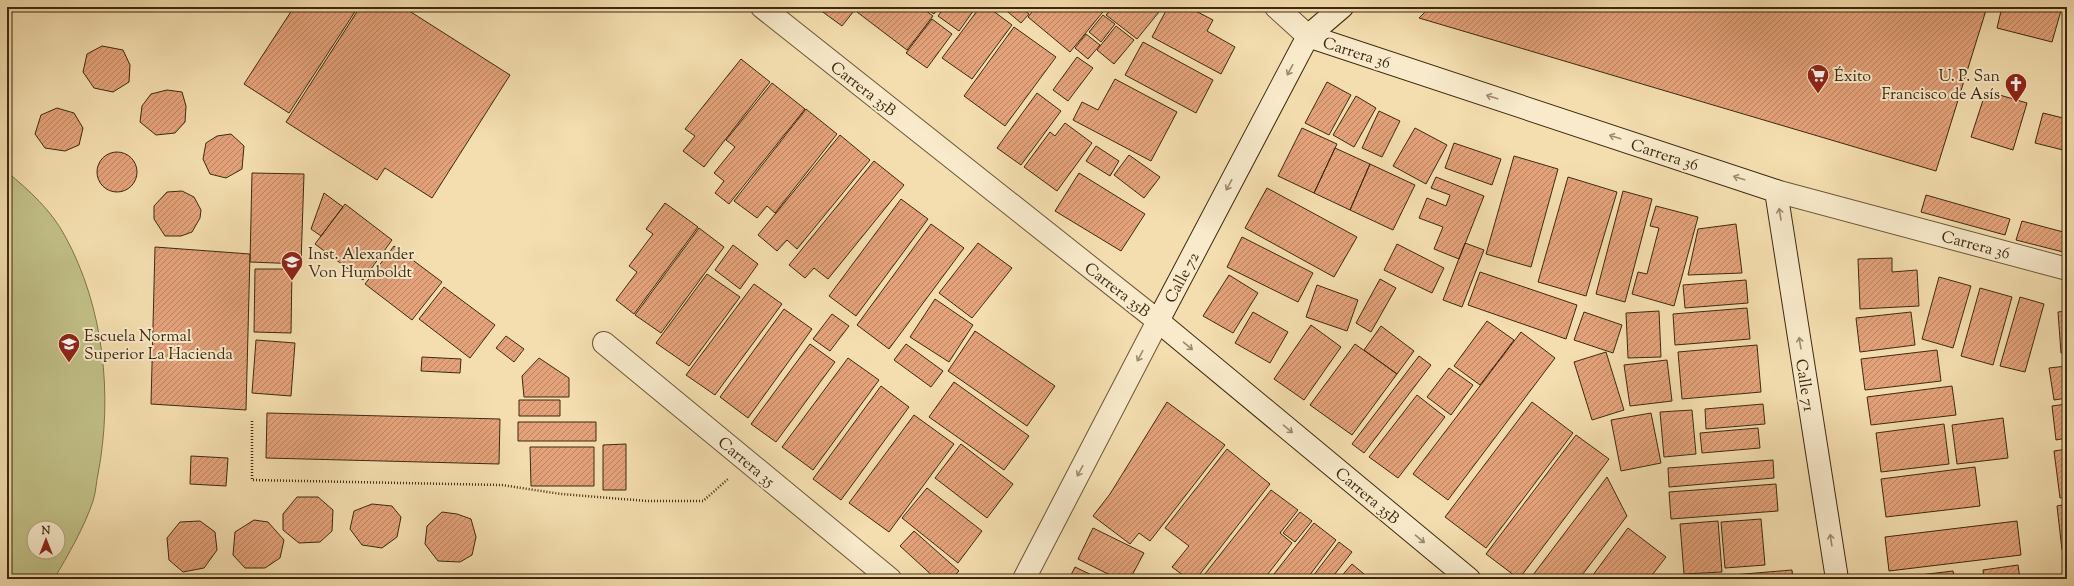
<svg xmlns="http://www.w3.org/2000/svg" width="2074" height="586" viewBox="0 0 2074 586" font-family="'Sorts Mill Goudy',serif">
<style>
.grass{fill:#c1c087;stroke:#80744b;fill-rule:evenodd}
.building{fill:url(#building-hatch);stroke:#3e290f}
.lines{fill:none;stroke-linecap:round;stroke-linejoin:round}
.street-casing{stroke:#6c5637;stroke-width:24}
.secondary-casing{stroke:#3e290f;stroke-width:24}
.path{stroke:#3e290f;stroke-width:2.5;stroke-dasharray:1 2;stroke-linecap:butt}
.street{stroke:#f8eacb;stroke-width:22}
.secondary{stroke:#f8eacb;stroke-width:22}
.oneway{stroke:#9b8a6d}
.labels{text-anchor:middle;stroke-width:4;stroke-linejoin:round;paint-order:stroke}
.street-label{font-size:16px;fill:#3e290f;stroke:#f8eacb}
.poi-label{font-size:16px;fill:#3e290f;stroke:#f8eacb;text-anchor:start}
</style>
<defs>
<pattern id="building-hatch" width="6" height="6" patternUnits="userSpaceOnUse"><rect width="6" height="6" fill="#e4a27a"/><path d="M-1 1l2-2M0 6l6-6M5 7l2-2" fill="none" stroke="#ba8462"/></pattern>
</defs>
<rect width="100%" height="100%" fill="#f4deaf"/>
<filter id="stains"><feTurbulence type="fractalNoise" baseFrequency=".005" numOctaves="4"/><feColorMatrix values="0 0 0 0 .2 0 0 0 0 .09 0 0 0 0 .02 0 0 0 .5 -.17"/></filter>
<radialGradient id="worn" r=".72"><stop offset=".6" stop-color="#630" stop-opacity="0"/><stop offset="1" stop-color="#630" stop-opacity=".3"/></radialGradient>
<path class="grass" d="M7,172C30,191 51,210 65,236C104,307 113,396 98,474C96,483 96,492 93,501C84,528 68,555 54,579H7ZM34,528H58V552H34Z"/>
<path class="building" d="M294,7H358L289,113L244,84Z
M360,7H403L510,75L432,198L385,168L377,180L286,122Z
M816,7H857L842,26Z
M861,7H921L933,16L907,50L857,12Z
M924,7H939L934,14Z
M945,7H976L959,31L938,16Z
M980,7H988L1012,25L972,79L942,58Z
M1002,7H1020L1029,14L1021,23Z
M1036,7H1107L1070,52L1028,17Z
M1113,7H1163L1137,39L1106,15Z
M1168,7H1188L1213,20L1207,31L1235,47L1221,74L1152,37Z
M1430,7H1987L1936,171L1419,18Z
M2002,7H2062L2052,42L1997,28Z
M1103,15L1115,24L1101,42L1089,32Z
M932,19L952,34L927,68L906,53Z
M1116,26L1134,40L1114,64L1097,50Z
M1014,27L1056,57L1005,126L964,96Z
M1086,34L1100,45L1088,59L1075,48Z
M1143,42L1213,80L1196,113L1125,75Z
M102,46L123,50L130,65L129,82L113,92L94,88L83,72L87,54Z
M1077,57L1093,68L1068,101L1053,90Z
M741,59L770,82L704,167L683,151L695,136L685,129Z
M1115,79L1177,112L1151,161L1073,120L1082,102L1098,110Z
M1327,82L1351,95L1329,135L1305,123Z
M772,83L805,109L729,204L715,193L724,181L714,173L735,147L726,140Z
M167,90L182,92L186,106L185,122L175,133L156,135L140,122L142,106L151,94Z
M1986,91L2027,103L2013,150L1971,137Z
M1037,93L1061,111L1021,165L997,148Z
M1356,96L1376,108L1354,147L1333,135Z
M57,108L74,113L83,128L79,145L65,151L45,148L35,134L41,115Z
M806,109L837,134L775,213L767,206L757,218L734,201Z
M1379,111L1400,121L1382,157L1362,148Z
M2043,113L2067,119V151L2035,143Z
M1065,123L1092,143L1057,191L1024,167L1050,132L1055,136Z
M1302,128L1337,144L1314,193L1278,176Z
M1415,128L1447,145L1426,184L1393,166Z
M231,134L244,146L242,169L226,178L210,174L203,159L206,143L217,136Z
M840,135L870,160L797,249L787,240L777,251L758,235Z
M1454,143L1501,159L1492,185L1445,168Z
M1096,146L1119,161L1110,176L1086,161Z
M1335,148L1370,164L1350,210L1314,193Z
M97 172a20 20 0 1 1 40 0a20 20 0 1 1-40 0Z
M1129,155L1160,177L1144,198L1114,175Z
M1514,156L1558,169L1531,267L1486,254Z
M874,161L904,185L828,279L814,268L805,278L789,265Z
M1370,164L1415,185L1393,230L1350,210Z
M252,173L304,174L301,264L250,262Z
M1079,173L1145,214L1121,251L1055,211Z
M1436,177L1484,196L1459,259L1434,249L1443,227L1419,218L1427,198L1446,206L1450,195L1431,188Z
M1568,177L1617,192L1586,296L1538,282Z
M1267,188L1357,237L1334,277L1245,228Z
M182,191L194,197L201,210L200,218L192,232L181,236H165L154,219V206L167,192Z
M1623,191L1652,199L1625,302L1596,294Z
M324,193L343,207L321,236L311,229Z
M1926,195L2010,219L2005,235L1921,212Z
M901,199L928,219L856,316L829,296Z
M665,203L698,227L634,314L616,300L637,272L629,266L653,234L646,229Z
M345,204L392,240L363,280L315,244Z
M1656,206L1698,217L1674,306L1632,294L1638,272L1647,274L1659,228L1650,226Z
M2022,221L2067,233V253L2016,240Z
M931,224L964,248L889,349L857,325Z
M1736,224L1742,273L1688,275L1698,229Z
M699,228L724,247L661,333L635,315Z
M1242,237L1313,273L1298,302L1227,267Z
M978,243L1012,268L972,318L939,293Z
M1465,243L1484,250L1462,307L1443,300Z
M1397,244L1444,268L1432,293L1384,270Z
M733,245L758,264L740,289L715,270Z
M394,246L442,282L412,320L365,284Z
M155,247L250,254L246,410L151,404Z
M1892,258V272L1917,270L1919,306L1860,309L1858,259Z
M255,269H292L291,333L254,332Z
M1480,272L1577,305L1566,339L1468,305Z
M707,274L740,297L689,366L656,343Z
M1229,275L1258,293L1233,333L1203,316Z
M1939,277L1971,286L1953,348L1922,339Z
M1380,279L1396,288L1371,332L1356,323Z
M1746,280L1748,303L1685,308L1683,285Z
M754,284L782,304L715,395L686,375Z
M1317,285L1358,300L1347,331L1306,317Z
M444,287L495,325L470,358L419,319Z
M1980,288L2012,297L1993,365L1961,356Z
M2020,297L2044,304L2025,372L2000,366Z
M935,299L973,325L949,362L910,337Z
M1747,308L1750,339L1675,345L1673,314Z
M784,309L812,329L748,418L720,397Z
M1659,311L1661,357L1628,358L1626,313Z
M2067,311V353H2061L2058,312Z
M1253,312L1288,332L1270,363L1235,343Z
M1584,312L1622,325L1613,353L1574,340Z
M1911,312L1915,345L1860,352L1856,318Z
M832,314L849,326L830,351L813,339Z
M1487,321L1514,340L1480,385L1454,366Z
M1311,325L1341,347L1304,400L1274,379Z
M1381,326L1414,351L1397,374L1364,350Z
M975,331L1055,386L1027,426L948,371Z
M1521,332L1555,358L1448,500L1413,474Z
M506,336L524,349L514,362L496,348Z
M256,340L295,343L291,396L252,393Z
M810,344L835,362L776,442L751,424Z
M906,344L943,371L931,387L894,360Z
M1355,344L1397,374L1352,435L1310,405Z
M1757,345L1761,392L1682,399L1678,352Z
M1937,350L1941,381L1865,390L1861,359Z
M1606,352L1624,410L1592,420L1574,362Z
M1419,356L1431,365L1364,453L1352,444Z
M422,357L461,359L460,373L421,371Z
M539,358L569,378V397H524L522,376Z
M848,358L879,380L813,470L782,447Z
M1667,360L1672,401L1630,406L1624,365Z
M2067,366V398L2054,400L2049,368Z
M1449,368L1473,385L1451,415L1427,397Z
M954,382L1029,436L1004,470L929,417Z
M881,386L909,407L841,500L813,479Z
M1952,386L1956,415L1871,425L1867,397Z
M1417,395L1445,417L1398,478L1369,457Z
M519,400H560V416H519Z
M1167,402L1225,445L1150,541L1139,533L1130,544L1093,516L1110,494Z
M1532,402L1573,433L1486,548L1445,517Z
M1763,404L1765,424L1706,429L1705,409Z
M2067,404V438L2056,440L2052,406Z
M1692,410L1696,454L1664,457L1660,412Z
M267,413L500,419L499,464L266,458Z
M1651,413L1661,463L1621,471L1611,420Z
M914,415L954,444L889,532L849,503Z
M2003,418L2008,458L1957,464L1952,425Z
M518,422H596V441H518Z
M1944,424L1949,464L1881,472L1876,433Z
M1758,428L1760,448L1702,453L1700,433Z
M1576,435L1609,459L1519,579L1486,554Z
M626,444V490H603V445Z
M961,444L1013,484L987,518L935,478Z
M530,447H594V486H531Z
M1227,449L1270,484L1196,579H1188L1172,567L1189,546L1165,528Z
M2067,449V497L2060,498L2054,451Z
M191,456L228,458L226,486L190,484Z
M1773,460L1774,478L1669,487L1668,468Z
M1975,467L1980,506L1886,517L1881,479Z
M1607,477L1627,516L1579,579H1530Z
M1776,484L1778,511L1671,519L1669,492Z
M927,488L982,531L958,563L902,518Z
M1271,490L1298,510L1280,533L1292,543L1264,579H1201Z
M297,497H318L333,510L332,531L320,542L299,543L283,530V514Z
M372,504L392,506L401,517L397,537L382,548L362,545L350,529L354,511Z
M2067,504V550H2062L2057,506Z
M442,512L457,514L471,519L476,537L472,555L460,562L438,561L425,544L427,526Z
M1300,512L1312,521L1295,542L1283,533Z
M1761,519L1765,565L1725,568L1721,522Z
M254,520L268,522L284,540L280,558L265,568H245L233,555L235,532Z
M200,521L215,532L217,550L204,568L183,572L169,560L167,538L180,522Z
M1718,521L1722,572L1684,574L1680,524Z
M2017,521L2021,555L1889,571L1885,537Z
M1314,523L1336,540L1309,576L1313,579H1270Z
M1093,528L1144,553L1130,579H1118L1078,559Z
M1628,528L1666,557L1649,579H1590Z
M914,531L959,571L951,579H936L900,546Z
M1339,542L1352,552L1331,579H1317L1313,576Z
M1352,564L1370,579H1339Z
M2018,565L2020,579H1984L1983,570Z
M1075,567L1100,579H1069Z
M1792,570L1793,579H1720V576Z
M1953,571L1955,579H1894V578Z
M486,575L507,578L508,579H481Z"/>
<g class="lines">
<g class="street-casing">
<path id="street" d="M762,7L1158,321L1024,579
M1276,7L1308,36
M1776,191L2067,269
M604,343L890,579"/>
</g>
<g class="secondary-casing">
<path id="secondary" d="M1342,7L1308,36L1158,321L1469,579
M1308,36L1776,191L1837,579"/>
</g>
<path class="path" d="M252,421V480L502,485L561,494L647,501H703L728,479"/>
<use href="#street" class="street"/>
<use href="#secondary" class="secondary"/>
</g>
<defs><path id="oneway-shaft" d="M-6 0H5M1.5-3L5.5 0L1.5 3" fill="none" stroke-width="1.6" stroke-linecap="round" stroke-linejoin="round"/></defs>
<g class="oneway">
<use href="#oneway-shaft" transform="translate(1290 70) rotate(118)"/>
<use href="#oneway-shaft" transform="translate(1492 97) rotate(-162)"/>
<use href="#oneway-shaft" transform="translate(1615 137) rotate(-162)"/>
<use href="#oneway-shaft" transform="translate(1739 178) rotate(-162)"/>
<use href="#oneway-shaft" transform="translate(1229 185) rotate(118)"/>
<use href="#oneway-shaft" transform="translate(1780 214) rotate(-99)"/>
<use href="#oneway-shaft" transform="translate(1800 343) rotate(-99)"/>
<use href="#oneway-shaft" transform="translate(1188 346) rotate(40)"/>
<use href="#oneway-shaft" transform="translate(1140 356) rotate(118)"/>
<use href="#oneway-shaft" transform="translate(1288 429) rotate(40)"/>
<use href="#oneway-shaft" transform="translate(1080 471) rotate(118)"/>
<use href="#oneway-shaft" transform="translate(1420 539) rotate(40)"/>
<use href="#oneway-shaft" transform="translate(1831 540) rotate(-99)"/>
</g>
<defs>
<g id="supermarket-pin" transform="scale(1.15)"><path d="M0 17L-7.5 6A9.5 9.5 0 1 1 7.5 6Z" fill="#8f2418" stroke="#f8eacb"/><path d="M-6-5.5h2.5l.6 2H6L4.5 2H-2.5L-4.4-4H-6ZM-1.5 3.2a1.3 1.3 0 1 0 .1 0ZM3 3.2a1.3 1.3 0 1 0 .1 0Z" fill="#fff"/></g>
<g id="church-pin" transform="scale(1.15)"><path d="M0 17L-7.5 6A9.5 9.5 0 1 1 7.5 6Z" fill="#8f2418" stroke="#f8eacb"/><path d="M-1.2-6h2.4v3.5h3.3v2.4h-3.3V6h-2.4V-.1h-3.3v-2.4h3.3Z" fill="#fff"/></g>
<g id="school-pin" transform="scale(1.15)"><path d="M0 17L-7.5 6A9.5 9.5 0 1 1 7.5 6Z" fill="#8f2418" stroke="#f8eacb"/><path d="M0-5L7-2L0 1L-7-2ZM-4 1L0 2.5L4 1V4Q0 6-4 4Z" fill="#fff"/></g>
</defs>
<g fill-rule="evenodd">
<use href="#supermarket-pin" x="1818" y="75"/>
<use href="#church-pin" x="2016" y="84"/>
<use href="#school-pin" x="292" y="262"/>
<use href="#school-pin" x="69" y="344"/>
</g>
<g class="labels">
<g class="street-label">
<text transform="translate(1357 52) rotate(18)" y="6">Carrera 36</text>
<text transform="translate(864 88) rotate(38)" y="6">Carrera 35B</text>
<text transform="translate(1665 154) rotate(18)" y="6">Carrera 36</text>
<text transform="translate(1976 244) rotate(15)" y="6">Carrera 36</text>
<text transform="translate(1181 277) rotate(-62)" y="6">Calle 72</text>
<text transform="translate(1118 289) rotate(38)" y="6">Carrera 35B</text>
<text transform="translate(1806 385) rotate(81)" y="6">Calle 71</text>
<text transform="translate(747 461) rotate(40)" y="6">Carrera 35</text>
<text transform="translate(1368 495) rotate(40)" y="6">Carrera 35B</text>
</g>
<g class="poi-label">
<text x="1834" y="81">Éxito</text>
<text x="2000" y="81" text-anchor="end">U. P. San<tspan x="2000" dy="18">Francisco de Asís</tspan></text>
<text x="308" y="259">Inst. Alexander<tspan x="308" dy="18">Von Humboldt</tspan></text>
<text x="84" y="341">Escuela Normal<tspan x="84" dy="18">Superior La Hacienda</tspan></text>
</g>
</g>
<rect width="2074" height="586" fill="none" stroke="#f4deaf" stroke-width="24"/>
<rect x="8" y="8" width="2058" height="570" fill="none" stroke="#3e290f" stroke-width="2"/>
<rect x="12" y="12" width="2050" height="562" fill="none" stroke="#3e290f"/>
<g transform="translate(46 540)"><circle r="19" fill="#f8eacb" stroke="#ae9d80"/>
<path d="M0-3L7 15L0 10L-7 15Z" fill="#8f2418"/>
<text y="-6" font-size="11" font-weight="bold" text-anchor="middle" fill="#3e290f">N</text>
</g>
<rect width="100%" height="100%" filter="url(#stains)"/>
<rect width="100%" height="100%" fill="url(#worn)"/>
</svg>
